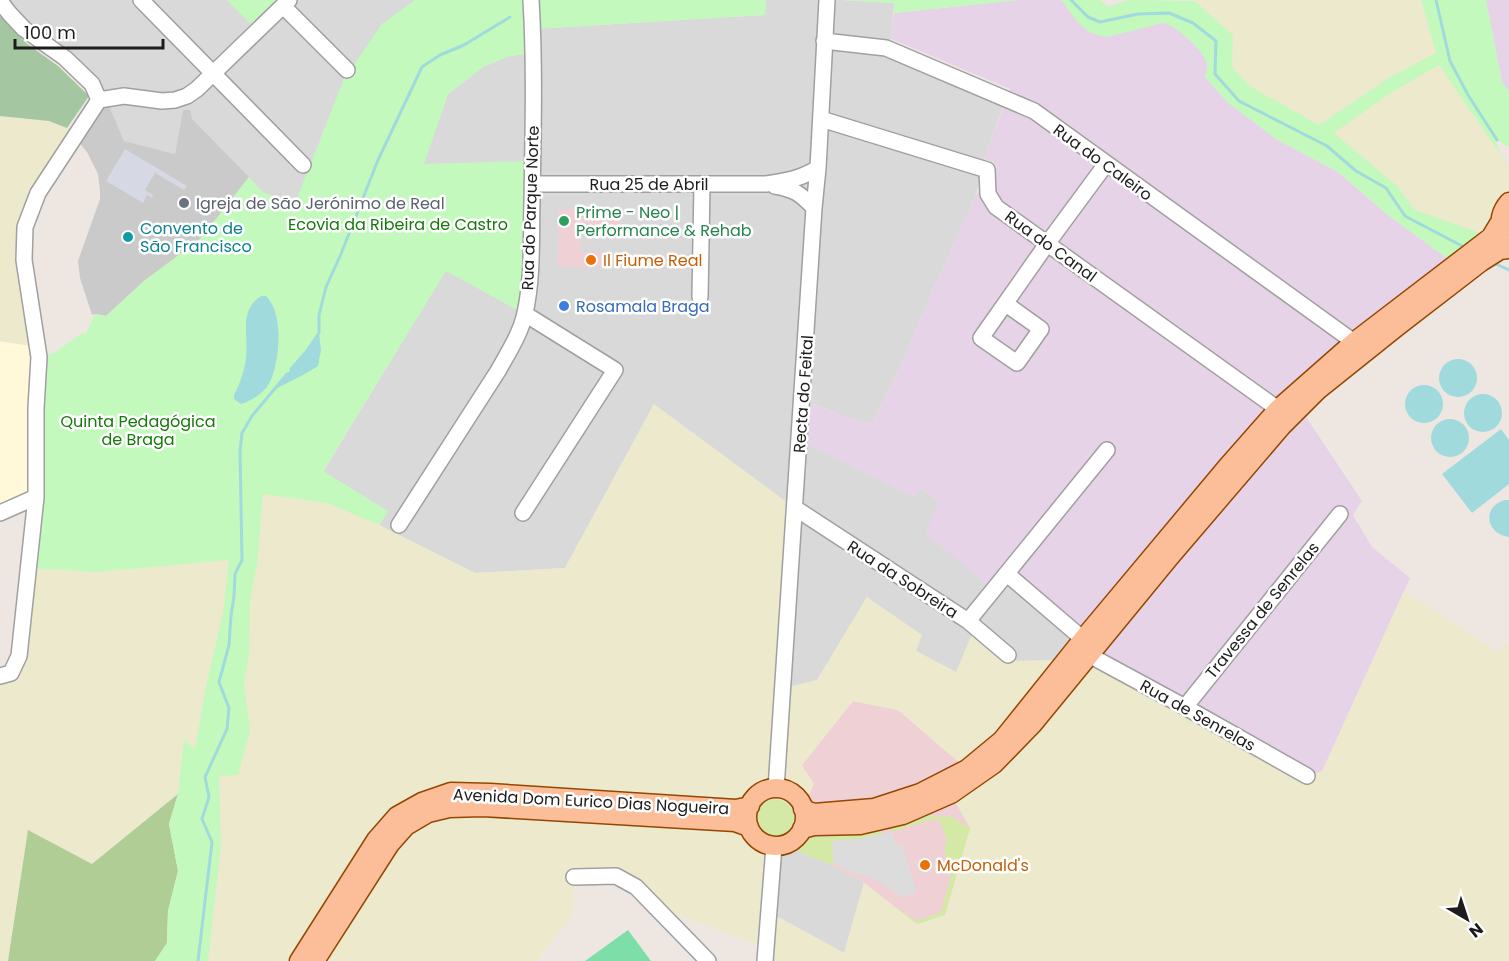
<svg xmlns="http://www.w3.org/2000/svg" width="1509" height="961" viewBox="0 0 1509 961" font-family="Poppins,sans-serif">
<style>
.residential{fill:#dad9d9}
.commercial{fill:#efd0d5}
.industrial{fill:#e7d3e7}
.education{fill:#fff8d9}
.religious{fill:#cacaca}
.farmland{fill:#ede9cc}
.grass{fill:#d4e9a6}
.forest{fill:#b1cd96}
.cemetery{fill:#a4c7a2}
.park{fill:#c3f9bd}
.pitch{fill:#7edea7}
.parking{fill:#dcdcdc}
.plaza{fill:#d6d8e3}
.water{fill:#a1dadc}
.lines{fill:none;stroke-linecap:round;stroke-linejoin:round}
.stream{stroke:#a1dadc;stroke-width:3}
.minor-casing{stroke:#a0a0a0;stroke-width:18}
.major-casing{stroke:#944700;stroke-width:21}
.minor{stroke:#fff;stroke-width:15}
.major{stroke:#fcbe98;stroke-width:18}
.worship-dot{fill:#6b7280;stroke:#fff;stroke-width:2}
.leisure-dot{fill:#2e9e5b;stroke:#fff;stroke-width:2}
.culture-dot{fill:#0f9aa8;stroke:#fff;stroke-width:2}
.food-dot{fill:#e8710a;stroke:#fff;stroke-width:2}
.shop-dot{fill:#3f7fe0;stroke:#fff;stroke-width:2}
.labels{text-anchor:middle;stroke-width:5;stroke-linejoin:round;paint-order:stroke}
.street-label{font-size:16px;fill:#1c1c1c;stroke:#fff}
.worship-label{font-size:16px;fill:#5b616d;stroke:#fff;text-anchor:start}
.leisure-label{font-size:16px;fill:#27864d;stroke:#fff;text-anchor:start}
.park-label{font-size:16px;fill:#167a0b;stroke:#fff}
.culture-label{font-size:16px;fill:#0d838f;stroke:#fff;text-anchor:start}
.food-label{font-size:16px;fill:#c56008;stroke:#fff;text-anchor:start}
.shop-label{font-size:16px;fill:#366cbe;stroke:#fff;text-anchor:start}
</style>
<rect width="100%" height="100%" fill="#eee7e1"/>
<path class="residential" d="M0,0H415L293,207L263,192L183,111L175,154L124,141L106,100Z
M766,0H842L894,3L891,39L887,47L1006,98L984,159L976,195L930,297L899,370L873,422L861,423L803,400L913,497L922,488L939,502L1007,574L1083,639L1066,660L1010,661L968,622L972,635L956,672L916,651L867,597L817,680L783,689L654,404L565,568L475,573L379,525L388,511L323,472L446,270L524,314L423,164L448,94L483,67L509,56L533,53V29L765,15Z
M802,829L799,852L828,863L864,883L844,953L769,912L774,846L783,845L791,842L797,836Z"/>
<path class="commercial" d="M558,209H620V231H580V252H609V267H558Z
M853,701L898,710L967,769L920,793L803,809L802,765Z
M951,794L970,828L945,915L917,924L864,883L828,863L799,852L802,829Z"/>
<path class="industrial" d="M1019,0H1060L1063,2L1169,24L1181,32L1204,54L1208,66L1276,139L1338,172L1388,215L1455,264L1083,639L1007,574L994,590L925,533L939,502L922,488L913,497L800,440L802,400L861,423L873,422L899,370L930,297L976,195L997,167L993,162L984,159L1010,89L891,39L894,13Z
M1486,0H1509V91L1502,83Z
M1300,408L1362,501L1353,515L1372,547L1410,578L1322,772L1307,776L1089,655Z"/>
<path class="education" d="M0,341L38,347L36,497L0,513Z"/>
<path class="religious" d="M106,99L124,141L175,154L183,110H190L192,119L249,177L201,239L144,281L106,316L95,314L92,315L80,278L78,261L100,199V191L98,174L87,152L75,137Z"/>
<path class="farmland" d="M1195,0H1421L1436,53L1390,77L1319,125L1251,87L1232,67L1233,35Z
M1439,65L1509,167V202L1491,237L1415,210L1397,186L1333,133L1392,92Z
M0,116L49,121L67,128L77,135L25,227L38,347L0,341Z
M654,404L795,508L784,688L817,680L867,597L922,635L916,651L956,672L972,635L968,621L1010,661L1066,660L967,769L898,710L853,701L802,765L814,784L803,809L799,801L793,794L785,790L776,789L768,790L760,793L754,799L750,806L422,802L299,961H208L221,846L219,776L250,731L244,682L249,656L250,600L257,564L263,494L327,503L379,525L475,573L565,568Z
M229,559L223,613L206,686L195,750L184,740L178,794L92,864L28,830L8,961H0V676L11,673L28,568L96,572Z
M1404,591L1497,652L1509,643V961H765L766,948L673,913L667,920L616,876L575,878L572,916L536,961H315L390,844L428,813L735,822L759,840L766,844L774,846L769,912L844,953L864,883L917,924L945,915L970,828L951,794L1089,655L1307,776L1322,771Z"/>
<path class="grass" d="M756 818a19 19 0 1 1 38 0a19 19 0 1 1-38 0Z
M928,814L938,817L950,816L970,828L945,915L917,924L895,907L917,921L941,912L951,877L944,850L947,841L940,821L933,819L892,832L890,827Z
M881,829L882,834L858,839L833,862L834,866L799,852L800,843L809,837L852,834Z"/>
<path class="forest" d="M178,794L169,824L178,871L168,911L167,943L155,961H8L28,830L92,864Z"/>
<path class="cemetery" d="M0,16L26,43L58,66L89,96L67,128L49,121L0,116Z"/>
<path class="park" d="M227,0H276L251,24Z
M415,0H766L765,15L533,29V53L509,56L483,67L448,94L424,164L532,161L525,314L446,271L323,471L388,511L379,525L327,503L263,494L257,564L250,600L249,656L244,682L250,731L238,775L219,776L221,845L208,961H155L167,943L168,911L178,871L169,824L178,794L184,740L195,749L206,686L223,613L229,560L96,572L28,568L39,357L54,353L82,333L85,335L95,314L106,316L144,281L200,239L249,177L263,192L294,206L344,79L382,24Z
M842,0H1019L894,13V3Z
M1060,0H1100L1108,7L1129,0L1195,1L1233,35L1232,67L1251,87L1319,125L1390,77L1436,53L1421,0H1486L1502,83L1509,91V148L1495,138L1499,151L1509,167L1439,65L1392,92L1334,133L1397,186L1415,210L1491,237L1455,264L1388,215L1338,172L1276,139L1227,102L1205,77C1206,72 1208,68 1207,63C1203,50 1176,25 1163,23L1107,37C1083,34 1076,20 1063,2Z"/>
<path class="pitch" d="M628,930L651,961H585Z"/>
<path class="parking" d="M892,832L896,845L902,844L917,893L903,897L870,877L852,873L833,862L832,841L858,839Z"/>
<path class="plaza" d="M125,149L187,186L184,190L155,173L145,190L153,195L152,198L147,195L143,203L106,181Z"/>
<path class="water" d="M261,296H266C284,313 280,360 270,382C265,392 252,401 241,404L234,399V395C240,383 244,372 246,358C249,335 238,311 261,296Z
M319,333L321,350L318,366C303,376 288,382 272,391L306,352Z
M1439 378a19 19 0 1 1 38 0a19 19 0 1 1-38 0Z
M1405 404a19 19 0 1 1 38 0a19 19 0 1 1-38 0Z
M1464 413a19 19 0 1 1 38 0a19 19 0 1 1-38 0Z
M1431 438a19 19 0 1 1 38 0a19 19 0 1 1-38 0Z
M1501,429L1509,440V484L1472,513L1442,474Z
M1505,500H1509V537C1485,534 1482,506 1505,500Z"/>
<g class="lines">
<path class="stream" d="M1071,0L1088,17L1100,22L1138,14L1169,13L1193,23L1216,41L1215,74L1239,101L1327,146L1356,171L1386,188L1405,216L1462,246
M1436,0L1450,61L1468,95L1497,140
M1496,264L1509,270
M291,369L306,352L319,333V315L326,287L341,254L378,160L422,67L440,55L464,45L510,17
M198,961L212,842L202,819L209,797L205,777L227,729L229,708L219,682L229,645L231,616L234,596L235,574L242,560L240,451L242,433L252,416L287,374"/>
<g class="minor-casing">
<path id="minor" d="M141,0L303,165
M0,1L9,13L24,29L65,58L92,84L99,100
M283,6L347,70
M824,41L886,48L1034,111L1354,342
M99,100L124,96L162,101L175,100L187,96L197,89L289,0
M821,119L987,170L988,194L996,207L1278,409
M532,184H766C787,181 800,179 818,168
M775,186C794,189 801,194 814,208
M700,297L702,185
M1006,304L1041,329L1017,363L981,338L1047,244L1106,164
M795,508L968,621L1107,450
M0,513L36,497
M523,513L615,370L525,314
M399,525L498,371C508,353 521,333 525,313C533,277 531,239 532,202C533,135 535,67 531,0
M1007,574L1083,639
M968,621L1008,655
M1089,655L1185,707L1307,776
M0,676L11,673L19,656L36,497V408L39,357L24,260L25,227L38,193L99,100
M1185,707L1340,514
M776,789L814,208L818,168L827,0
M574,877L616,876L636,887L708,961
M765,961L774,846"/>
</g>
<g class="major-casing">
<path id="major" d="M1503,233C1498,222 1501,211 1509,202
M747 817a29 29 0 1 1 58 0a29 29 0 1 1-58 0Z
M803,809L814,813L874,808L920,793L967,769L1002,740L1083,639L1226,468L1278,409L1354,342L1491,237L1500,222
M802,829L814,826L860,825L903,815L951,794L994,764L1032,725L1169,558L1282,426L1318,390L1398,326L1481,262L1500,250L1509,249
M299,961L376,840L397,816L422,802L451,792L490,793L736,809L750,806
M315,961L390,844L406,826L428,813L449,808L483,807L735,822L749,827"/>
</g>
<use href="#minor" class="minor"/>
<use href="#major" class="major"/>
</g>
<circle class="worship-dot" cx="184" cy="203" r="6"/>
<circle class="leisure-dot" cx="564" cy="221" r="6"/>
<circle class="culture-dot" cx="128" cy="237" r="6"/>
<g class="food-dot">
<circle cx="591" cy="260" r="6"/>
<circle cx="925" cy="865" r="6"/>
</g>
<circle class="shop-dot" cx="564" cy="306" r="6"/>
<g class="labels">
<g class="street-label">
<text transform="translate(1103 162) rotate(36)" y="6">Rua do Caleiro</text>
<text x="649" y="190">Rua 25 de Abril</text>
<text transform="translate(530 208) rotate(-88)" y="6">Rua do Parque Norte</text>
<text transform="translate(1051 246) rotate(36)" y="6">Rua do Canal</text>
<text transform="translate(803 394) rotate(-86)" y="6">Recta do Feital</text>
<text transform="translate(903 579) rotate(33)" y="6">Rua da Sobreira</text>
<text transform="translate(1262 610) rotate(-51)" y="6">Travessa de Senrelas</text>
<text transform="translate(1198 715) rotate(29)" y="6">Rua de Senrelas</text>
<text transform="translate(591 801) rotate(3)" y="6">Avenida Dom Eurico Dias Nogueira</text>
</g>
<g class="worship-label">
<text x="196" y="209">Igreja de São Jerónimo de Real</text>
</g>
<g class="leisure-label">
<text x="576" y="218">Prime - Neo |<tspan x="576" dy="18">Performance &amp; Rehab</tspan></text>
</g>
<g class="park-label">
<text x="398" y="230">Ecovia da Ribeira de Castro</text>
<text x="138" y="427">Quinta Pedagógica<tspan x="138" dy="18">de Braga</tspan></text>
</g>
<g class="culture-label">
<text x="140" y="234">Convento de<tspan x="140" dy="18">São Francisco</tspan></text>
</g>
<g class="food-label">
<text x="603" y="266">Il Fiume Real</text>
<text x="937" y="871">McDonald's</text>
</g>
<g class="shop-label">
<text x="576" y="312">Rosamala Braga</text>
</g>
</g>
<g transform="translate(1467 919) rotate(141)" stroke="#ffffff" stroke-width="4.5" paint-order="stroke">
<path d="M0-4.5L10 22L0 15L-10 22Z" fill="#1c1c1c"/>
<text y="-9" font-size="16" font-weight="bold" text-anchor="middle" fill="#1c1c1c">N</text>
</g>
<path d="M15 39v9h148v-9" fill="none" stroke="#1c1c1c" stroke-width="3"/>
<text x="24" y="39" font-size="18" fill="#1c1c1c" stroke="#ffffff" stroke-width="4.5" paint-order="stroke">100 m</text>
</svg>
